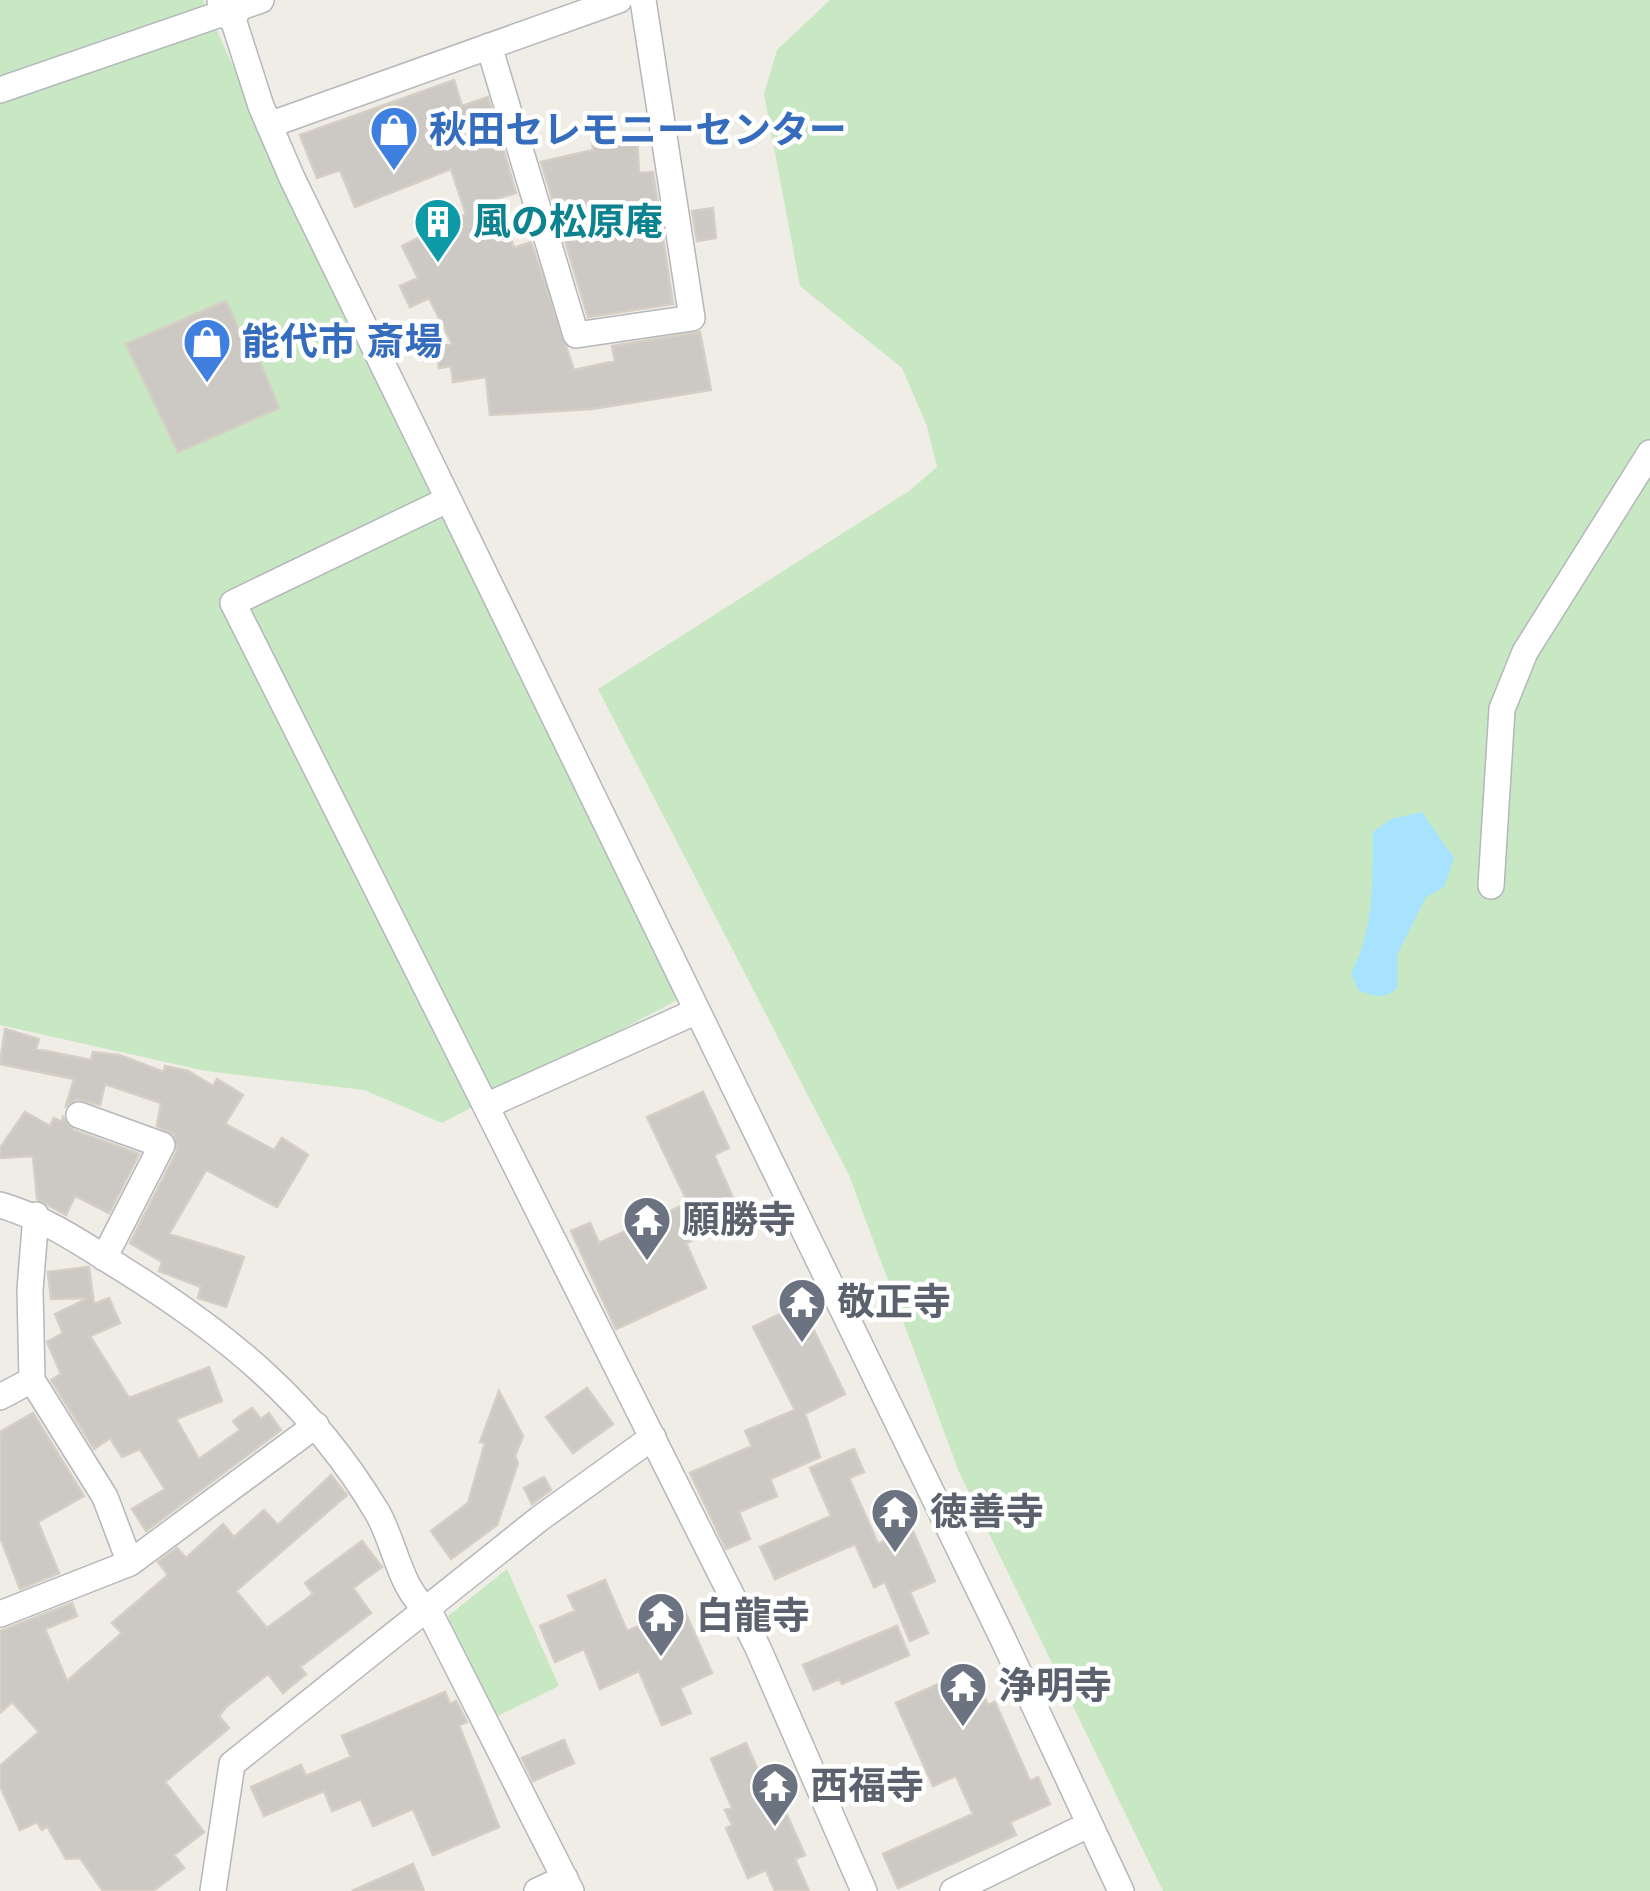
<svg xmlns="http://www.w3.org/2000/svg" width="1650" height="1891" viewBox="0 0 1650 1891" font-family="Mulish,'Noto Sans JP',sans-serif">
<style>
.green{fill:#c7e8c3}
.water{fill:#a7e3ff}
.building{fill:#ccc8c3;stroke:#d5cec4;stroke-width:2.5}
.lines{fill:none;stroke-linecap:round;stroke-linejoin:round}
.street-casing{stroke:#b4b7bb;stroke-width:28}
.secondary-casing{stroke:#b3b7bb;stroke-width:38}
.street{stroke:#fff;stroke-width:25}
.secondary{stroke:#fff;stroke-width:35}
.labels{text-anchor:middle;stroke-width:9;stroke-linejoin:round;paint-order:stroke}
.shop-label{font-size:38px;font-weight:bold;fill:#366cbe;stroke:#fff;text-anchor:start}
.culture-label{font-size:38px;font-weight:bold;fill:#0d838f;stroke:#fff;text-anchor:start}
.worship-label{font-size:38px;font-weight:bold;fill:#5b616d;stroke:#fff;text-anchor:start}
</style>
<rect width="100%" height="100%" fill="#f0ede6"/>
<path class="green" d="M0,0H203L407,447L689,994L442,1123L364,1090L206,1071L0,1025Z
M830,0H1650V1891H1163L959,1472L849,1175L598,689L909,491L937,467L927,426L902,368L800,286L764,94L777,50Z
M507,1569L559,1686L494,1718L448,1616Z"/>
<path class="water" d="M1422,812L1454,858L1444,887L1426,897L1397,955L1398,987C1386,1000 1373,997 1358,990L1351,973C1375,930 1372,879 1373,832L1391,819Z"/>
<path class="building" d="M454,80L462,106L488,97L516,193L496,199L514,248L531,242L574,370L615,361L612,346L700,332L711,390L592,409L490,415L486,377L453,382L451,366L439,368L436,347L452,344L429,298L410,307L400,286L418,278L402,246L466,214L451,169L355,207L340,170L317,178L300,135Z
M637,135L639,173L653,172L673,304L588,317L541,162L593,150L592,138Z
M713,208L716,238L697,241L692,211Z
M226,301L240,332L267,322L279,351L259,360L279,408L178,452L126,344Z
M5,1029L39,1039L36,1049L91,1060L93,1052L119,1055L164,1072L165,1066L188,1071L213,1086L217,1079L243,1095L225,1124L274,1150L282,1138L308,1155L277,1207L206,1170L169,1234L244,1257L226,1307L198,1298L201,1287L159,1271L162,1262L130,1243L177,1151L174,1134L157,1126L161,1103L105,1084L100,1105L77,1099L66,1106L74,1079L0,1064Z
M703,1092L729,1148L714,1155L742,1218L686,1243L706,1288L616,1329L571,1231L590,1223L599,1243L688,1203L647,1117Z
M25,1112L50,1126L54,1118L62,1122L63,1117L73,1130L139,1154L109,1213L75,1196L66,1215L37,1199L33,1156L0,1158V1148Z
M89,1267L94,1304L109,1298L120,1323L90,1336L129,1398L209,1367L222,1401L176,1419L199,1459L240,1430L233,1421L252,1408L261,1419L269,1413L281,1430L146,1531L132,1509L165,1489L140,1449L122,1457L110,1438L94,1449L51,1380L61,1374L47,1342L63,1333L55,1314L88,1298L51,1299L48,1272Z
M801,1304L845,1394L805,1414L820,1457L770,1479L777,1496L739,1512L750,1539L726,1549L690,1473L752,1446L745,1431L795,1410L753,1327Z
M587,1388L613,1424L573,1453L546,1417Z
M499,1391L523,1436L515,1456L518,1463L497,1525L451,1559L431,1531L468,1503L485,1443L480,1442Z
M33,1413L84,1496L38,1522L59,1573L20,1589L0,1537V1432Z
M854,1449L864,1472L849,1478L878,1544L912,1529L935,1581L910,1592L928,1633L910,1641L885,1582L874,1587L855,1544L775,1579L760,1547L831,1516L810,1468Z
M331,1475L347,1495L236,1591L267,1628L313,1594L305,1583L362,1541L382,1567L353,1588L371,1613L300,1667L306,1674L283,1693L268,1674L226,1707L219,1716L229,1728L165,1782L204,1832L174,1855L184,1868L153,1891H103L80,1858L66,1859L47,1826L42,1830L37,1822L20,1830L0,1786V1766L39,1732L12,1702L0,1713V1631L72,1603L77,1616L45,1629L67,1681L122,1633L112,1623L168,1575L158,1562L177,1548L186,1558L223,1524L234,1537L264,1510L278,1525Z
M544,1477L551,1490L532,1504L524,1488Z
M605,1580L627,1631L683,1607L712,1673L680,1688L691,1713L662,1725L639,1671L600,1689L584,1649L555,1662L540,1626L575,1611L568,1596Z
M897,1626L909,1655L842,1684L839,1679L814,1690L803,1665Z
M961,1674L964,1682L976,1676L988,1705L995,1702L1030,1781L1038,1777L1050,1804L1010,1822L1016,1835L898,1888L883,1854L973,1814L956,1776L933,1786L896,1703Z
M445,1692L450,1704L456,1701L467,1722L459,1725L499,1827L433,1855L413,1809L373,1826L361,1799L332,1811L324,1791L264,1816L251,1787L301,1765L306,1776L351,1757L342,1736Z
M564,1740L574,1763L533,1781L522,1758Z
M746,1743L767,1791L775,1788L805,1855L795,1859L809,1891H775L766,1870L748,1878L726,1828L732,1825L725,1810L732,1808L711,1759Z
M413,1864L424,1891H352Z"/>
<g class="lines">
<g class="street-casing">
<path id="street" d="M231,13L261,106L292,178L1003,1639L1121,1891
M489,46L576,335L692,318L643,0
M0,90L261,0
M269,125L619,0
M447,500L233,603L758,1648L864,1891
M1491,886L1502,709L1525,652L1650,453
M488,1105L697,1011
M79,1115L162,1145L104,1258
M0,1205C45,1218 81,1243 121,1268C227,1334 312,1403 377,1512C395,1542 400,1591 429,1611L571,1891
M0,1397L32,1380
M130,1563L316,1425
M0,1614L130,1563L105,1497L32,1380L30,1290L36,1215
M213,1891L232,1764L539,1519L653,1437
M537,1891L565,1878
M953,1891L1088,1825"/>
</g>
<g class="secondary-casing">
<path id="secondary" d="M225,0L231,13"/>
</g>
<use href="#street" class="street"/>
<use href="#secondary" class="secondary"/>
</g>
<defs>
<g id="shop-pin" transform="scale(2.5)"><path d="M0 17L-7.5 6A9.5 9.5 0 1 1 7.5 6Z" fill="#3f7fe0" stroke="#fff"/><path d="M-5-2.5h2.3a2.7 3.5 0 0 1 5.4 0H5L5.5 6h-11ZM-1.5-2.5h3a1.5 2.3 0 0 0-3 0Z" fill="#fff"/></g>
<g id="building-pin" transform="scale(2.5)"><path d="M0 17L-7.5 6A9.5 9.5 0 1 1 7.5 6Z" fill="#0f9aa8" stroke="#fff"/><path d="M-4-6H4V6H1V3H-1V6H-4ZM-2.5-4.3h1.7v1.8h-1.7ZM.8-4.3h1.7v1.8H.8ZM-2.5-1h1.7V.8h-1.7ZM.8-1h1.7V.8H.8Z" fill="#fff"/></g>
<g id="temple-pin" transform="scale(2.5)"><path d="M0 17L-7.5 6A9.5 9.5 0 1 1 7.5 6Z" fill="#6b7280" stroke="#fff"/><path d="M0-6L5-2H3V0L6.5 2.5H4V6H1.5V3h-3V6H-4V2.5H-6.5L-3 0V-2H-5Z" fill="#fff"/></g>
</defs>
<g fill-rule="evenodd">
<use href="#shop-pin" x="394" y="130"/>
<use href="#building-pin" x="438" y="222"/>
<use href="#shop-pin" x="207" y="342"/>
<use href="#temple-pin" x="647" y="1220"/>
<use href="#temple-pin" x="802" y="1302"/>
<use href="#temple-pin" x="895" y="1512"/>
<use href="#temple-pin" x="661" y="1616"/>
<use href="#temple-pin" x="963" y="1686"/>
<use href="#temple-pin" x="775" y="1786"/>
</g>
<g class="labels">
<g class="shop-label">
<text x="429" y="143">秋田セレモニーセンター</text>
<text x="242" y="355">能代市 斎場</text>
</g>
<g class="culture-label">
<text x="473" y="235">風の松原庵</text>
</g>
<g class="worship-label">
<text x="682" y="1233">願勝寺</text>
<text x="837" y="1315">敬正寺</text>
<text x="930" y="1525">徳善寺</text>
<text x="696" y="1629">白龍寺</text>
<text x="998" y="1699">浄明寺</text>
<text x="810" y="1799">西福寺</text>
</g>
</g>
</svg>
